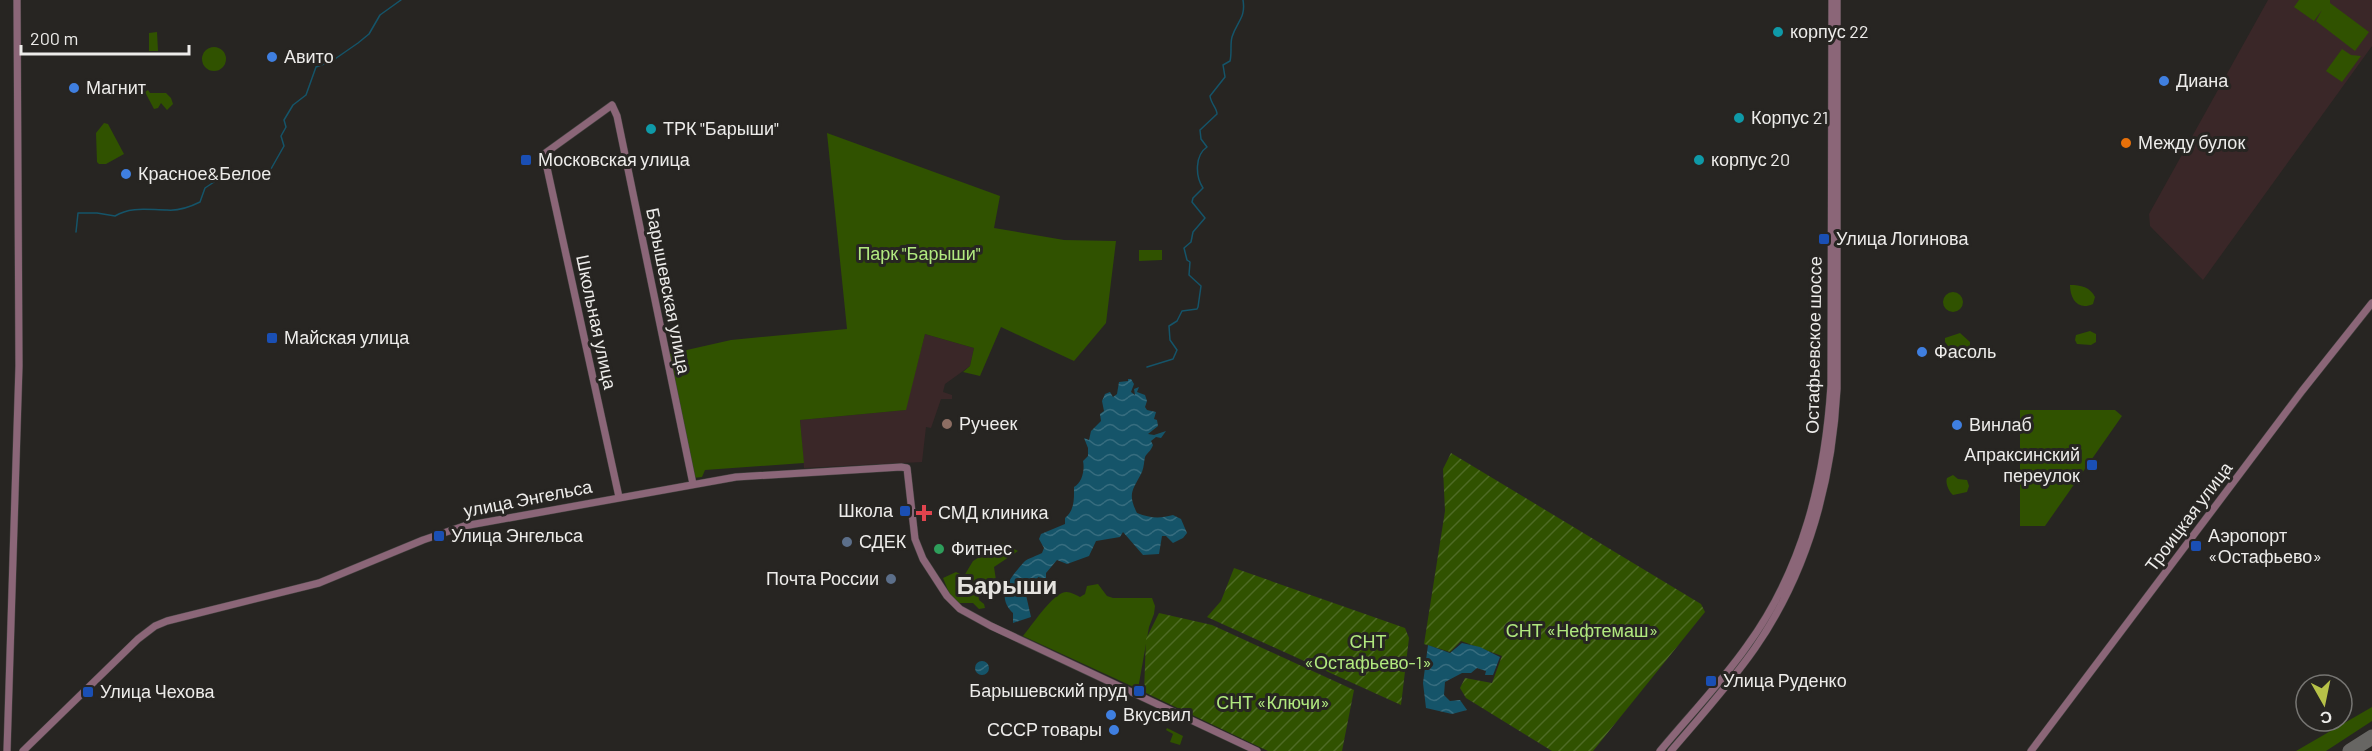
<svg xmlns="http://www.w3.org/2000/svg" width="2372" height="751" viewBox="0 0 2372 751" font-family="Barlow,sans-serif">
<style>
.education{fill:#3a2728}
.green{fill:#305200}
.garden{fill:url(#garden-furrows)}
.water{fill:url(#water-waves)}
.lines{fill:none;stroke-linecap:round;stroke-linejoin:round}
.stream{stroke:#155469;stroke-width:1.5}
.taxiway{stroke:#676663;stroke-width:15}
.secondary-casing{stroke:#454341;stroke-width:8}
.secondary{stroke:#8b6678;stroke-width:7}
.culture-dot{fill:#0f9aa8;stroke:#272522;stroke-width:2}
.shop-dot{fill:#3f7fe0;stroke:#272522;stroke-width:2}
.food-dot{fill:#e8710a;stroke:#272522;stroke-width:2}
.transit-dot{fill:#1a4fb4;stroke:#272522;stroke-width:2}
.education-dot{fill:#8d6e63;stroke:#272522;stroke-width:2}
.health-dot{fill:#e0444e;stroke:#272522;stroke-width:2}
.service-dot{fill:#5c6f8a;stroke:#272522;stroke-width:2}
.leisure-dot{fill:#2e9e5b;stroke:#272522;stroke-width:2}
.labels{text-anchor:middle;stroke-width:6;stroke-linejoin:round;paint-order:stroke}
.poi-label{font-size:18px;fill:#edecea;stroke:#272522;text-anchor:start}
.park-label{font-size:18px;fill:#b1e97f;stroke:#272522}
.street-label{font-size:18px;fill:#edecea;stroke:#272522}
.district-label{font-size:24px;font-weight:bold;fill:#e5e3df;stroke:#272522}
</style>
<defs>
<pattern id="garden-furrows" width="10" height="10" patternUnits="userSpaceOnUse" patternTransform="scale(1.5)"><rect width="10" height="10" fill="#305200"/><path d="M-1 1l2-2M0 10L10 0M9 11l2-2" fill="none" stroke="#4e6b25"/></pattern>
<pattern id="water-waves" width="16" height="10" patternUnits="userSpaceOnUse" patternTransform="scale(1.5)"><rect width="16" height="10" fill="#155469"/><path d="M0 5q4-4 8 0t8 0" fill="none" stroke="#376d7f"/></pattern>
</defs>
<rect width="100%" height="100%" fill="#272522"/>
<path class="education" d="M2268,0H2372V46L2203,280L2150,226L2149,214Z
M925,334L974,348L970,366L945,384L943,392L952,395V399H941L931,428L926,427L922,462L804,468L800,420L905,410Z"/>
<path class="green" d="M2299,0H2330V3L2369,32L2355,51L2316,21L2322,10L2314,21L2294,7Z
M157,32L158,51H149V33Z
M202 59a12 12 0 1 1 24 0a12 12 0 1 1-24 0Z
M2342,49L2351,55L2361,56L2342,82L2326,71Z
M148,90L150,93H166L171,98L173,104L167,110L161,103L158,108L154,109L145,92Z
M104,123L108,124L124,154L106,164H99L97,162L96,133Z
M827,133L1000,196L994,228L1064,240L1116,241L1106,323L1074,361L1001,327L980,376L963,372L970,366L974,348L925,334L906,410L800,420L804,463L705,470L702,477L693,478L669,354L731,340L847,329Z
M1139,250H1162V260L1139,261Z
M2070,285C2081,285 2090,287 2095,297L2093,304C2078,311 2070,299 2070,285Z
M1943 302a10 10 0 1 1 20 0a10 10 0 1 1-20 0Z
M2090,331L2096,334V342L2091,345L2077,344L2075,340L2076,335Z
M1960,333L1970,342V347L1960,353L1954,354L1945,342V338Z
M2020,410H2115L2122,416L2045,526H2020Z
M1953,475L1958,479L1967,480L1969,486L1967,492L1953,495C1949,492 1945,483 1947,478Z
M1002,543L1018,551L994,567L996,580L977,588L979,600L984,604L985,608L979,609L973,603H959L949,593L943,578L956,572L964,576L973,561Z
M1098,584L1107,596L1113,598H1152L1155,606L1154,614L1149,627L1138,689L1023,636C1032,625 1050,598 1062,593C1068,590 1074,594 1080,597L1085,594L1087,586Z
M2372,707V721L2326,751H2296Z
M1167,728L1183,736L1180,745L1170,742L1173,734L1166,730Z"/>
<path class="garden" d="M1451,453L1701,604L1705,612L1593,751H1552L1466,698L1460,688L1465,678L1492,683L1502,656L1461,641L1450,652L1424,644L1445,511L1443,469Z
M1234,568L1405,628L1409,638L1401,705L1207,617L1221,601Z
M1159,613L1212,625L1354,690L1342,751H1268L1144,692L1146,639Z"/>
<path class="water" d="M1128,379H1131L1134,384L1131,392L1135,395L1134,389L1139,387L1137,392L1145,395L1147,401L1145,407L1147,410L1156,412L1154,419L1157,420L1158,426L1148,434L1154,435L1166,431L1161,438L1156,437L1151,441L1153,445C1151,451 1147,453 1145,457C1144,461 1144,467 1142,472C1133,490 1127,493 1137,513C1150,518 1159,519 1173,515L1181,519L1187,533L1183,538L1173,543L1166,536H1162L1159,554L1143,555L1123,532L1120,537L1096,541L1089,556L1067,564L1057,560L1046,573V579L1038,577L1037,580H1029L1026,595L1031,617L1013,623V613C994,595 1012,576 1024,562C1028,558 1037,556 1042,553L1044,548L1039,539L1041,534L1065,524V518C1075,510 1074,498 1074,487C1082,483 1085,470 1083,461L1088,456V448L1084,438L1089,440L1091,431L1101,421L1100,414L1104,411L1102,401L1105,394L1110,392L1113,397L1117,394L1119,382L1128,381Z
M1462,643L1480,647L1500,657L1493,675H1485L1486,671L1477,668L1471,673H1462L1445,682L1444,695L1450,701L1460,700L1467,710L1452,714L1426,708L1423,683L1428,645L1450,653Z
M975 668a7 7 0 1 1 14 0a7 7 0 1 1-14 0Z"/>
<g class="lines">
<path class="stream" d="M76,232L78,213H97L115,216C131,206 149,210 167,210C178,211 190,207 200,202L205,188L226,174L267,176L284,146L281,136L286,127L284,120L293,105L306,95L316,67L332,61L358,43L369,34L380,15L401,0
M1147,367L1173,359L1177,350L1170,340L1169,326L1177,321L1182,311L1197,309L1198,307L1201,286L1189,275L1190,262L1187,260L1184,248L1191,242L1193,232L1205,218L1192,202L1193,198L1203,188C1195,176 1195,155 1207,147L1201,139L1200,130L1217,114C1217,108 1211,104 1210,96L1225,77L1223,65L1230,61C1232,53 1230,44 1232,37C1237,21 1246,18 1243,0"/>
<path class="taxiway" d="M2350,751L2372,737"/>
<g class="secondary-casing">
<path id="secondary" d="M619,497L544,154L612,105L617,116L623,145L693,484
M7,751L19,366L17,0
M23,751L138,639L155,626L167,621L319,583L423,540L464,526L736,477L901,467L907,468L915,539L923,559L947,596L960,609L991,626L1257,751
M1660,751C1689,716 1721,683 1747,646C1803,569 1825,479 1831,385L1832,0
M1671,751C1700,717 1730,684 1755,648C1809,570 1832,482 1837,389V0
M2031,751L2302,391L2372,303"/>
</g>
<use href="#secondary" class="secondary"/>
</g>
<g class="culture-dot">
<circle cx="1778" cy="32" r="6"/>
<circle cx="1739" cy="118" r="6"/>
<circle cx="651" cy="129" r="6"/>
<circle cx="1699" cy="160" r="6"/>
</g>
<g class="shop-dot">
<circle cx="272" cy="57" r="6"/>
<circle cx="2164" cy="81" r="6"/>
<circle cx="74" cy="88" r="6"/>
<circle cx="126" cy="174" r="6"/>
<circle cx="1922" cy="352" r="6"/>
<circle cx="1957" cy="425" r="6"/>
<circle cx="1111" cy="715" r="6"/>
<circle cx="1114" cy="730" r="6"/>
</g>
<circle class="food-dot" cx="2126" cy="143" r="6"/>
<g class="transit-dot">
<rect x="520" y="154" width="12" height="12" rx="3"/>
<rect x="1818" y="233" width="12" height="12" rx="3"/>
<rect x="266" y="332" width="12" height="12" rx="3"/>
<rect x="2086" y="459" width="12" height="12" rx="3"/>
<rect x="899" y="505" width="12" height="12" rx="3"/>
<rect x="433" y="530" width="12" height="12" rx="3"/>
<rect x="2190" y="540" width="12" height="12" rx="3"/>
<rect x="1705" y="675" width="12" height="12" rx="3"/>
<rect x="1133" y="685" width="12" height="12" rx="3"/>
<rect x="82" y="686" width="12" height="12" rx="3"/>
</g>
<circle class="education-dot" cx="947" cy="424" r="6"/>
<path class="health-dot" d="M921 504h6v6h6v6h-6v6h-6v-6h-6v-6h6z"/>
<g class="service-dot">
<circle cx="847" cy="542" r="6"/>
<circle cx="891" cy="579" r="6"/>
</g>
<circle class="leisure-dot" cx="939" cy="549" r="6"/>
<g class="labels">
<g class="poi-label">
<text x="1790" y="38">корпус 22</text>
<text x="284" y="63">Авито</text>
<text x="2176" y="87">Диана</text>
<text x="86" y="94">Магнит</text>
<text x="1751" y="124">Корпус 21</text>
<text x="663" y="135">ТРК "Барыши"</text>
<text x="2138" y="149">Между булок</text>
<text x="538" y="166">Московская улица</text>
<text x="1711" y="166">корпус 20</text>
<text x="138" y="180">Красное&amp;Белое</text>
<text x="1836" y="245">Улица Логинова</text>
<text x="284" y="344">Майская улица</text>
<text x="1934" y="358">Фасоль</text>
<text x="959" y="430">Ручеек</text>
<text x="1969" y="431">Винлаб</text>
<text x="2080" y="461" text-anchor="end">Апраксинский<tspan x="2080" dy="21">переулок</tspan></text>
<text x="893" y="517" text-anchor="end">Школа</text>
<text x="938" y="519">СМД клиника</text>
<text x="451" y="542">Улица Энгельса</text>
<text x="2208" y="542">Аэропорт<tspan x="2208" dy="21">«Остафьево»</tspan></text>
<text x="859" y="548">СДЕК</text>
<text x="951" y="555">Фитнес</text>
<text x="879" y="585" text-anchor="end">Почта России</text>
<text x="1723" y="687">Улица Руденко</text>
<text x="1127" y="697" text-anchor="end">Барышевский пруд</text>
<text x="100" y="698">Улица Чехова</text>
<text x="1123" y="721">Вкусвил</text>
<text x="1102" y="736" text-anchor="end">СССР товары</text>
</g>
<g class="park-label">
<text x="919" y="260">Парк "Барыши"</text>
<text x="1582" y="637">СНТ «Нефтемаш»</text>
<text x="1368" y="648">СНТ<tspan x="1368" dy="21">«Остафьево-1»</tspan></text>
<text x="1273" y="709">СНТ «Ключи»</text>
</g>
<g class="street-label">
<text transform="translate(668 291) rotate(79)" y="6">Барышевская улица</text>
<text transform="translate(596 322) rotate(78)" y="6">Школьная улица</text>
<text transform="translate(1814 345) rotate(-89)" y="6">Остафьевское шоссе</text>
<text transform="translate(528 499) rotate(-11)" y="6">улица Энгельса</text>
<text transform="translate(2189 517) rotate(-53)" y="6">Троицкая улица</text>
</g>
<g class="district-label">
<text x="1007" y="594">Барыши</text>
</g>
</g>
<g transform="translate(2324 703) rotate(171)"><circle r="28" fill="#272522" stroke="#767572" stroke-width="1.5"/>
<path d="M0-4.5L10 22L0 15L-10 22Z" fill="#b6c148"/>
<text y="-9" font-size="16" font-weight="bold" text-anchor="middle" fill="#edecea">С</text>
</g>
<path d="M21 45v9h168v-9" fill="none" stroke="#edecea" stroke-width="3"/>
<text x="30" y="45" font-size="18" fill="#edecea" stroke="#272522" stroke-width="4.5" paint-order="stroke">200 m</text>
</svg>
